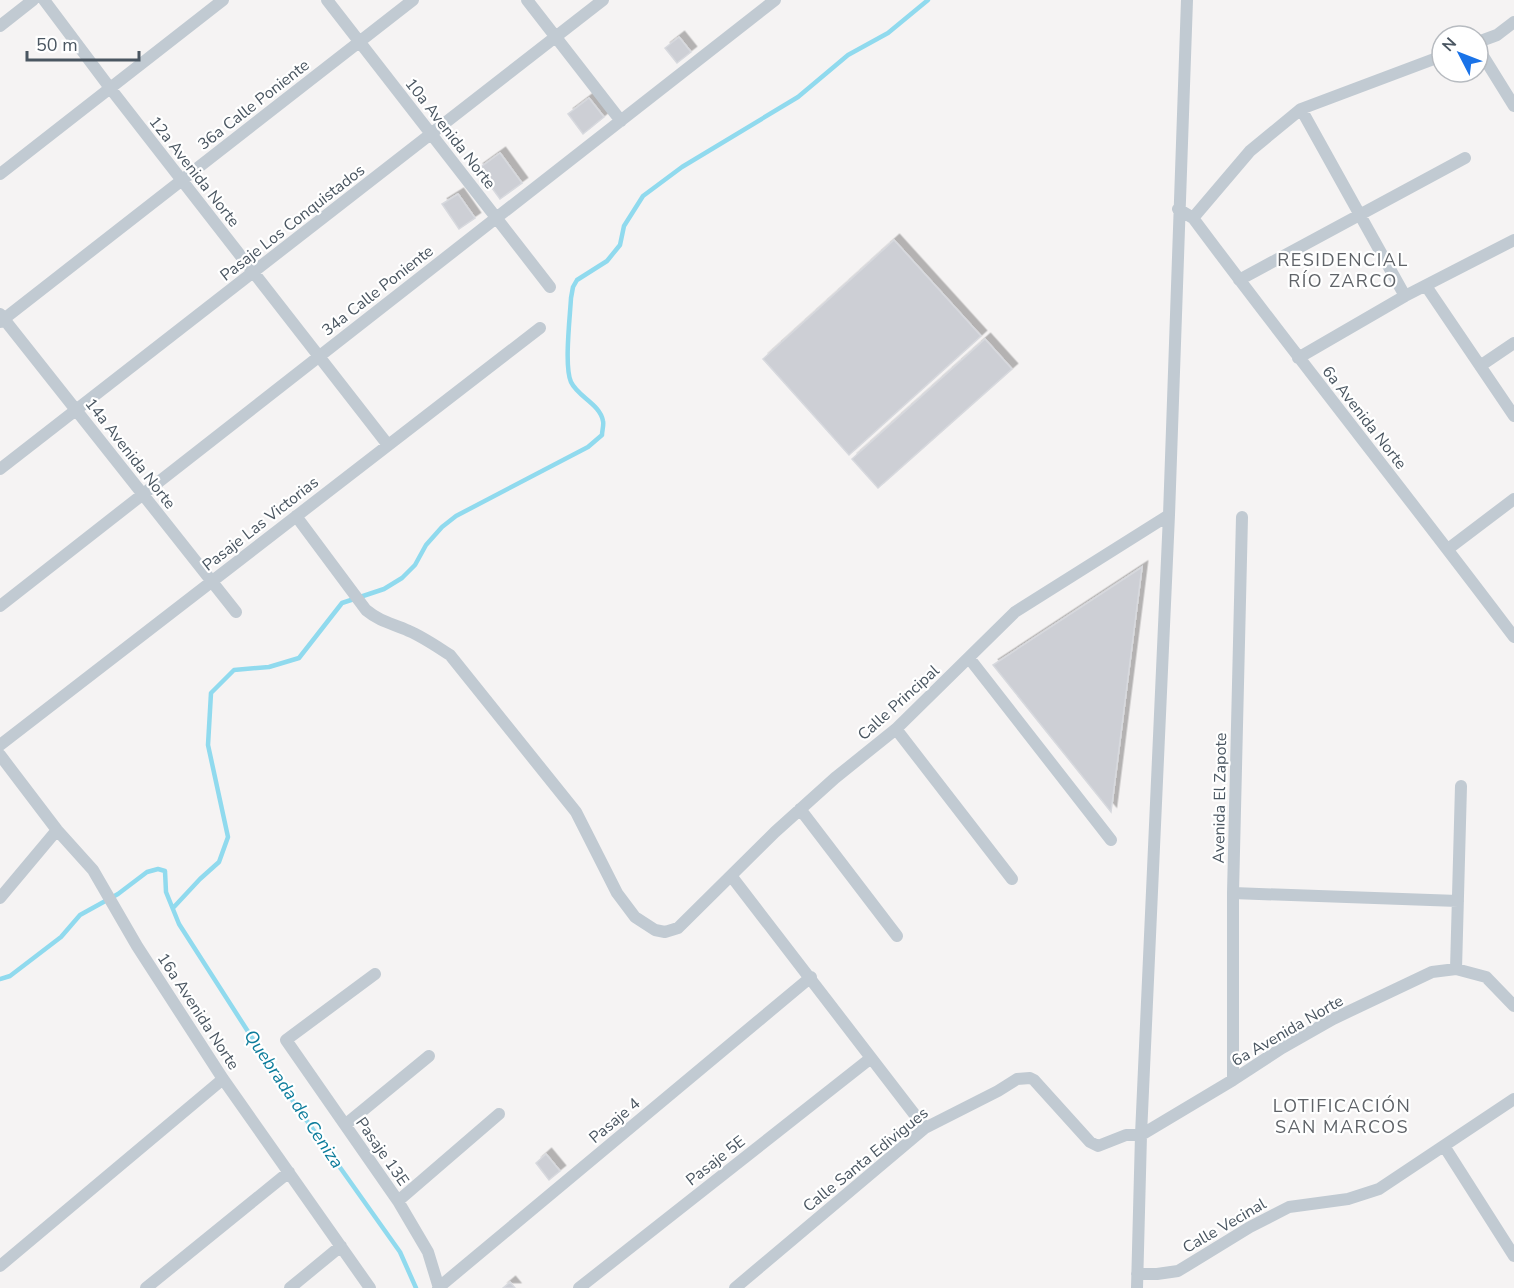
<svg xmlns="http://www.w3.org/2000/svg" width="1514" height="1288" viewBox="0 0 1514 1288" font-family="'Nunito Sans',sans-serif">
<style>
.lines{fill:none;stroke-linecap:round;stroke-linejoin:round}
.stream{stroke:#90daee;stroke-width:4.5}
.building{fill:#cdcfd5;stroke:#d7d9de;stroke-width:1.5;filter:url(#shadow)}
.street{stroke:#c1cad2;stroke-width:12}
.labels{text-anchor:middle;stroke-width:4.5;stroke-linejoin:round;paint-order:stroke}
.street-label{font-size:16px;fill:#4a5661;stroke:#fff}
.neighbourhood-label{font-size:18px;letter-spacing:1.5px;fill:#5f6368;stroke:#fff}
.water-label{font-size:18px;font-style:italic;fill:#0c7c9b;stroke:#fff}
</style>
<defs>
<filter id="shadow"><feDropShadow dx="5.5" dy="-5.5" stdDeviation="0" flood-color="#0004"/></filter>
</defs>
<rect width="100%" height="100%" fill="#f5f3f3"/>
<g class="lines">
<path class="stream" d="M173,908L200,879L219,862L228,837L208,745L211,693L234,670L269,667L299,658L342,603L384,589L402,578L415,565L426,545L442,527L456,516L588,447L602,435C602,431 604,425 603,421C600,404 578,397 571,382C564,367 570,317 571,298L573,287L577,280L607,261L620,245L624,226L643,196L682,167L798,97L848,55L888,33L928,0
M0,979L10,976L61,937L80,915L118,894L147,872L158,869L165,871L166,892L179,924L290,1097L400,1252L416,1288"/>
</g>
<path class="building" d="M679,37L691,52L677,63L665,48Z
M589,98L604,117L583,134L568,114Z
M500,153L522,183L500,199L478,169Z
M458,194L475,218L459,229L442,204Z
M894,240L981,336L849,455L763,359Z
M894,240L981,336L849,455L763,359Z
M985,339L1012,369L878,488L852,459Z
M1142,567L1111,812L993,665Z
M546,1154L560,1171L549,1180L536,1163Z
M510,1282L515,1288H503Z"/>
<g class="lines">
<path class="street" d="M44,0L110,88L388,445
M327,0L550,287
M527,0L621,121
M0,26L33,0
M1478,42L1497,35L1514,22
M1478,48L1514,106
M1301,109L1405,296
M0,174L223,0
M1178,209L1193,218C1298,359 1408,496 1514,637
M1193,218L1250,151L1301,109L1442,56
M1239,280L1465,158
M1426,286L1514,416
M0,314L236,612
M0,322L413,0
M1298,358L1405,296L1514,240
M1480,366L1514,343
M0,469L603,0
M296,516L366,610C382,623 392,623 409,631C423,637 436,646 450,655L576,812L617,893L635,917L655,930L665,932L678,928L775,832L835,778L896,729L1015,612L1169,515
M1448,549L1514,499
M0,606L775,0
M969,658L1111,840
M896,729L1012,879
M0,745L540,328
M0,755L57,830L93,870L137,946L223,1079L370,1288
M800,809L897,936
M732,877L925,1128
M1233,893L1458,901
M0,898L57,830
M1456,969L1461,786
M375,974L286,1040L398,1201L428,1252L439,1288
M1233,1080V893L1242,517
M345,1125L429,1056
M1444,1146L1514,1256
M398,1201L499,1114
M0,1266L223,1079
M1137,1274H1157L1178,1271L1250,1227L1289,1207L1348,1199L1379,1189L1514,1099
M146,1288L289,1172
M290,1288L341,1246
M438,1288L811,977
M579,1288L871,1058
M735,1288L925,1128L998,1091L1017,1079L1030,1078L1034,1080L1090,1142L1098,1146L1126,1135H1141L1233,1080L1282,1048L1333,1019L1432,972L1456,969L1486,977L1514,1006
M1137,1288L1141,1135L1169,515L1187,0"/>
</g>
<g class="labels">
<g class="street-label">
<text transform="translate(253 104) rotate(-38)" y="6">36a Calle Poniente</text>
<text transform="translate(451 133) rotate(52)" y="6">10a Avenida Norte</text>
<text transform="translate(195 171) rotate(52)" y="6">12a Avenida Norte</text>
<text transform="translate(292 222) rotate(-38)" y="6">Pasaje Los Conquistados</text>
<text transform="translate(377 290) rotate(-38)" y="6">34a Calle Poniente</text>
<text transform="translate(1365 417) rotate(52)" y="6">6a Avenida Norte</text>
<text transform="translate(131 453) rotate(52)" y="6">14a Avenida Norte</text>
<text transform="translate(260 523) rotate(-38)" y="6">Pasaje Las Victorias</text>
<text transform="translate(898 702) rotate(-42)" y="6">Calle Principal</text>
<text transform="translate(1219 798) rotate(-89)" y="6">Avenida El Zapote</text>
<text transform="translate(199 1011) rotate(57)" y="6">16a Avenida Norte</text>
<text transform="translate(1287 1030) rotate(-30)" y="6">6a Avenida Norte</text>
<text transform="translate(614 1120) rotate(-40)" y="6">Pasaje 4</text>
<text transform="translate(383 1151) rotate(55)" y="6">Pasaje 13E</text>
<text transform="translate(865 1159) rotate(-39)" y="6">Calle Santa Edivigues</text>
<text transform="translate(715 1160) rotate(-38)" y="6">Pasaje 5E</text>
<text transform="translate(1224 1225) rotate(-30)" y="6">Calle Vecinal</text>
</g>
<g class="neighbourhood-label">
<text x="1343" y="266">RESIDENCIAL<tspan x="1343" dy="21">RÍO ZARCO</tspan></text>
<text x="1342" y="1112">LOTIFICACIÓN<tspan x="1342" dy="21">SAN MARCOS</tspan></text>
</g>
<g class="water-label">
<text transform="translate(294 1099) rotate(56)" y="6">Quebrada de Ceniza</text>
</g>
</g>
<g transform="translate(1460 54) rotate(312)"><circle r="28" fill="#ffffff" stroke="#b7bbc0" stroke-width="1.5"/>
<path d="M0-4.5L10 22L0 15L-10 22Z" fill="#1a73e8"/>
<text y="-9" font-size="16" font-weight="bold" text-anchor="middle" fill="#4a5661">N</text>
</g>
<path d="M27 51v9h112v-9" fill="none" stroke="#4a5661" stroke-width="3"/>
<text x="36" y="51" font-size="18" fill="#4a5661" stroke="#ffffff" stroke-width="4.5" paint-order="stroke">50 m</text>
</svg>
